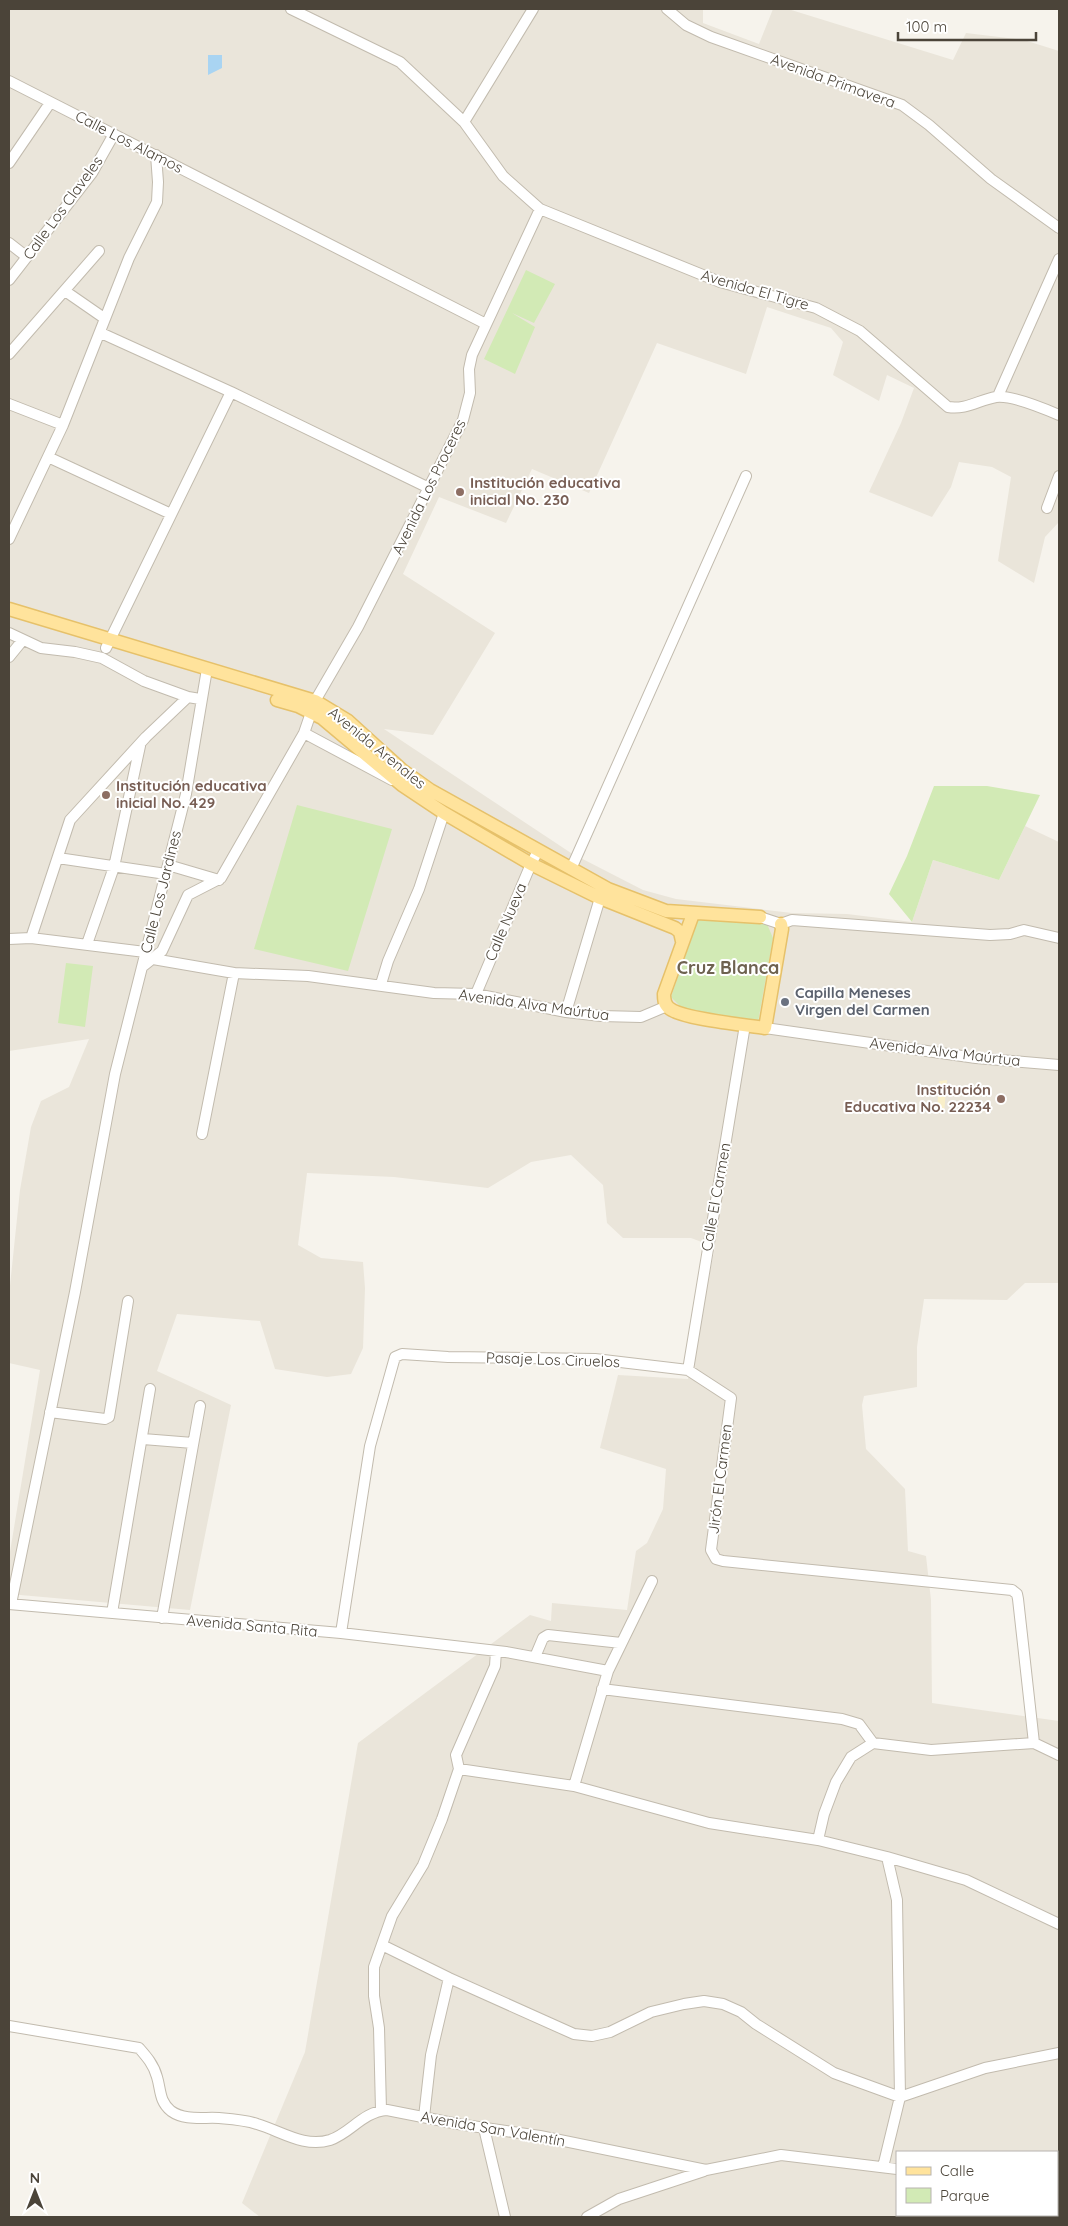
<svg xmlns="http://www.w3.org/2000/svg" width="1068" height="2226" viewBox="0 0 1068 2226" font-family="Quicksand,sans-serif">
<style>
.residential{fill:#eae5da;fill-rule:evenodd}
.green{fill:#d2eab5}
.sand{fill:#f9efc9}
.water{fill:#a9d4f2}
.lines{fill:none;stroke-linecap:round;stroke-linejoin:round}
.minor-casing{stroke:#c2bbae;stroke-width:12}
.major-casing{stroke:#e6c16a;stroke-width:15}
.minor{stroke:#fff;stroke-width:10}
.major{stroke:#ffe39c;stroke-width:12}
.education-dot{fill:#8d6e63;stroke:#fff;stroke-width:2}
.worship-dot{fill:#6b7280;stroke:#fff;stroke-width:2}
.labels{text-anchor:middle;stroke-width:4;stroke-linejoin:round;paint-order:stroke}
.street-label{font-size:15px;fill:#4b4439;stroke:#fff}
.education-label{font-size:15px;font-weight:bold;fill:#785e54;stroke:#fff;text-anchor:start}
.worship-label{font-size:15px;font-weight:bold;fill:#5b616d;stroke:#fff;text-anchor:start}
.quarter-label{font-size:18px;font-weight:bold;fill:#6e6250;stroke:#fff}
</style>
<rect width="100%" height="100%" fill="#f6f3ec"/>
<path class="residential" d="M9,9H703V23L759,44L773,9H788L953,60L966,33L1024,40L1059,51V522L1045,537L1034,583L998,561L1011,477L992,467L959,462L951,487L932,517L869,492L901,423L914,388L887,375L879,401L833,375L843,342L831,328L767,307L746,374L657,343L589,493L532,469L506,523L439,497L403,574L495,633L433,735L384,729L571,853L643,890L676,899L792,913L847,914L912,922L933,860L999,880L1025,826L1059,842V1283H1025L1007,1300L924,1299L917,1347V1387L864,1396L862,1405L866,1449L905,1489L908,1551L926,1556L931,1600L932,1703L1059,1721V2217H260L242,2203L305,2052L358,1743L530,1615L551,1621L552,1603L627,1610L636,1551L647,1543L663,1509L666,1469L600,1448L618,1375L688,1379L715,1247L691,1238H623L607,1223L603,1185L571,1155L531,1162L488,1188L394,1177L307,1173L298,1245L321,1258L363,1262L365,1288L363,1348L351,1374L327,1377L275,1369L260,1321L177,1314L157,1371L231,1405L190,1610L9,1594V1558L40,1370L9,1363V1295L20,1190L31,1127L41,1101L69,1087L89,1039L9,1051ZM897,2152H1057V2215H897Z"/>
<path class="green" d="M526,270L555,284L534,323L512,313L535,327L515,374L484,359Z
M934,786H987L1040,795L999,880L933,860L912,922L889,894L907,856Z
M297,805L392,829L348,971L254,949Z
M698,920L767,924L773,938L758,1022L682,1008L671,997Z
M66,963L93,966L85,1027L58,1023Z"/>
<path class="sand" d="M947,1080L944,1113L937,1112L939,1081Z"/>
<path class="water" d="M208,55H222V68L208,75Z"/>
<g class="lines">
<g class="minor-casing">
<path id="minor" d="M291,9L400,62L464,122L503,176L540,209L720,282L816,308L860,331L948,407C966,410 979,400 996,397C1011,395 1045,409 1059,415
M667,9L686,25L711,37L902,105L929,125L991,179L1059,228
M9,81L486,324
M464,122L533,9
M9,163L50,103
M9,243L27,257
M9,280L92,173L114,134
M65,291L104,318
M101,333L231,392L429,488
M9,354L99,251
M998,396L1059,259
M9,404L63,425
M48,457L171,514
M1047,508L1059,476
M9,539L63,425L129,258L157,202L158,182L156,155
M9,633L41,648L75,652L102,658L144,681L188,697
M106,648L231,392
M9,657L22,641
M304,733L392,780
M58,858L166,874
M168,865L219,880
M571,869L746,476
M760,917L781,924L792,920L990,935L1010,934L1024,930L1059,938
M31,938L70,820L146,737L188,697L200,699
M9,939L31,938L145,952
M87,944L114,867L140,746
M153,959L234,973L308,976L434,993L476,994L566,1012L601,1016L641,1017L667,1006
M142,967L186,794L207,669
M381,984L388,961L419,889L444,813
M476,994L531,864L538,851
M566,1012L600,898
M765,1028L976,1058L1059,1065
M202,1134L234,973
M688,1370L745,1025
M50,1412L105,1419L109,1417L128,1301
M143,1439L193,1443
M9,1604L341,1633L506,1652L608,1671
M11,1604L75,1292L115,1074L142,967L162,951L188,895L221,878L304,733L315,701L358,627L463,420L470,393L469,369L472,355L540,209
M112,1613L150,1389
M162,1618L200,1406
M341,1633L370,1446L395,1357L402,1354L448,1357L595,1359L688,1370L731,1398L711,1550L716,1559L723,1561L1012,1590L1017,1594L1018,1599L1034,1743
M535,1657L543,1638L548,1635L621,1643
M602,1689L842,1719L859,1724L873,1743
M459,1769L574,1786L709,1823L818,1840L887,1857L966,1880L1059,1924
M574,1786L608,1671L652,1581
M818,1840L824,1814L836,1782L851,1757L873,1743L931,1750L1034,1743L1059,1755
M382,1945L449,1978L574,2034L592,2036L610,2032L651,2012L684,2004L704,2001L723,2004L741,2012L756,2024L834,2073L900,2097L985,2068L1059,2053
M9,2026L139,2048C146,2056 154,2065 157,2077C161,2090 159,2101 171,2111C185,2121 203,2117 219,2118C231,2119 246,2120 257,2124C281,2131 304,2148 330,2140C351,2133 362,2112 387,2110L458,2124L540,2136L706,2170L781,2155L897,2169
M381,2110L379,2028L374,1996V1967L392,1916L423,1865L442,1819L459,1769L456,1755L495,1666L496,1651
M424,2117L431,2055L449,1978
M484,2128L505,2217
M883,2167L900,2097L897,1900L887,1857
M1057,2177L1059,2178
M1057,2214L1059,2203
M587,2217L619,2199L704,2171"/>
</g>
<g class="major-casing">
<path id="major" d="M9,609L315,701L348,721L402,770L430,790L608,889L666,911L760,917
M277,700L298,706L322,718L402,785L444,813L531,864L600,898L675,928L680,932L682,941
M693,914L664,994C664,999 664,1004 669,1008C681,1019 746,1025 765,1028L782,929L781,924"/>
</g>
<use href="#minor" class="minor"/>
<use href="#major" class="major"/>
</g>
<g class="education-dot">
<circle cx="460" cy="492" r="5"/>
<circle cx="106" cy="795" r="5"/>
<circle cx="1001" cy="1099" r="5"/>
</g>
<circle class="worship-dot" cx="785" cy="1002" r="5"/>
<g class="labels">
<g class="street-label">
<text transform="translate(833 81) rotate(20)" y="5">Avenida Primavera</text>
<text transform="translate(129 142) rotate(27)" y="5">Calle Los Alamos</text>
<text transform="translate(63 208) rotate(-54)" y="5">Calle Los Claveles</text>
<text transform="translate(755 290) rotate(16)" y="5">Avenida El Tigre</text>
<text transform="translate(429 487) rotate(-64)" y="5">Avenida Los Proceres</text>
<text transform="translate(377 748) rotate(39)" y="5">Avenida Arenales</text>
<text transform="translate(161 892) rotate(-76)" y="5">Calle Los Jardines</text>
<text transform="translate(506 922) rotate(-67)" y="5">Calle Nueva</text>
<text transform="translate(534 1005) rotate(8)" y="5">Avenida Alva Maúrtua</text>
<text transform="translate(945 1052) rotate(7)" y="5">Avenida Alva Maúrtua</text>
<text transform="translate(716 1197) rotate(-80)" y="5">Calle El Carmen</text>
<text transform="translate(553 1360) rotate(2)" y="5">Pasaje Los Ciruelos</text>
<text transform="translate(720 1479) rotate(-83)" y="5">Jirón El Carmen</text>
<text transform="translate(252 1626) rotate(5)" y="5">Avenida Santa Rita</text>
<text transform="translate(493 2129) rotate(10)" y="5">Avenida San Valentín</text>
</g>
<g class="education-label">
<text x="470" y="488">Institución educativa<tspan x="470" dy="17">inicial No. 230</tspan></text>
<text x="116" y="791">Institución educativa<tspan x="116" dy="17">inicial No. 429</tspan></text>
<text x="991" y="1095" text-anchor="end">Institución<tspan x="991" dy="17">Educativa No. 22234</tspan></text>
</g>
<g class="worship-label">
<text x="795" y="998">Capilla Meneses<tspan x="795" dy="17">Virgen del Carmen</tspan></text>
</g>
<g class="quarter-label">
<text x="728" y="974">Cruz Blanca</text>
</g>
</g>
<rect width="1068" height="2226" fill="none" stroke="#4b4439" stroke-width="20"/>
<rect x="896" y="2151" width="162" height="65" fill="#ffffff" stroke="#b7b4b0"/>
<rect x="906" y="2167" width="25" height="8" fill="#ffe39c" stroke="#b7b4b0"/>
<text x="940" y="2176" font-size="15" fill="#4b4439">Calle</text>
<rect x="906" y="2188" width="25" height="15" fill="#d2eab5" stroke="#b7b4b0"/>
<text x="940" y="2201" font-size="15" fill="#4b4439">Parque</text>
<g transform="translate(35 2191)" stroke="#ffffff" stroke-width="4" paint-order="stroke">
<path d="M0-4L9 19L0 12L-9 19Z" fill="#4b4439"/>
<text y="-8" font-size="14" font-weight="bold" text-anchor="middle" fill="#4b4439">N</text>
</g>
<path d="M898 32v8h138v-8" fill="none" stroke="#4b4439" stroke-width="2.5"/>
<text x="906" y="32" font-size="15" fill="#4b4439" stroke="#ffffff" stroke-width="4" paint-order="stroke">100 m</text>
</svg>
